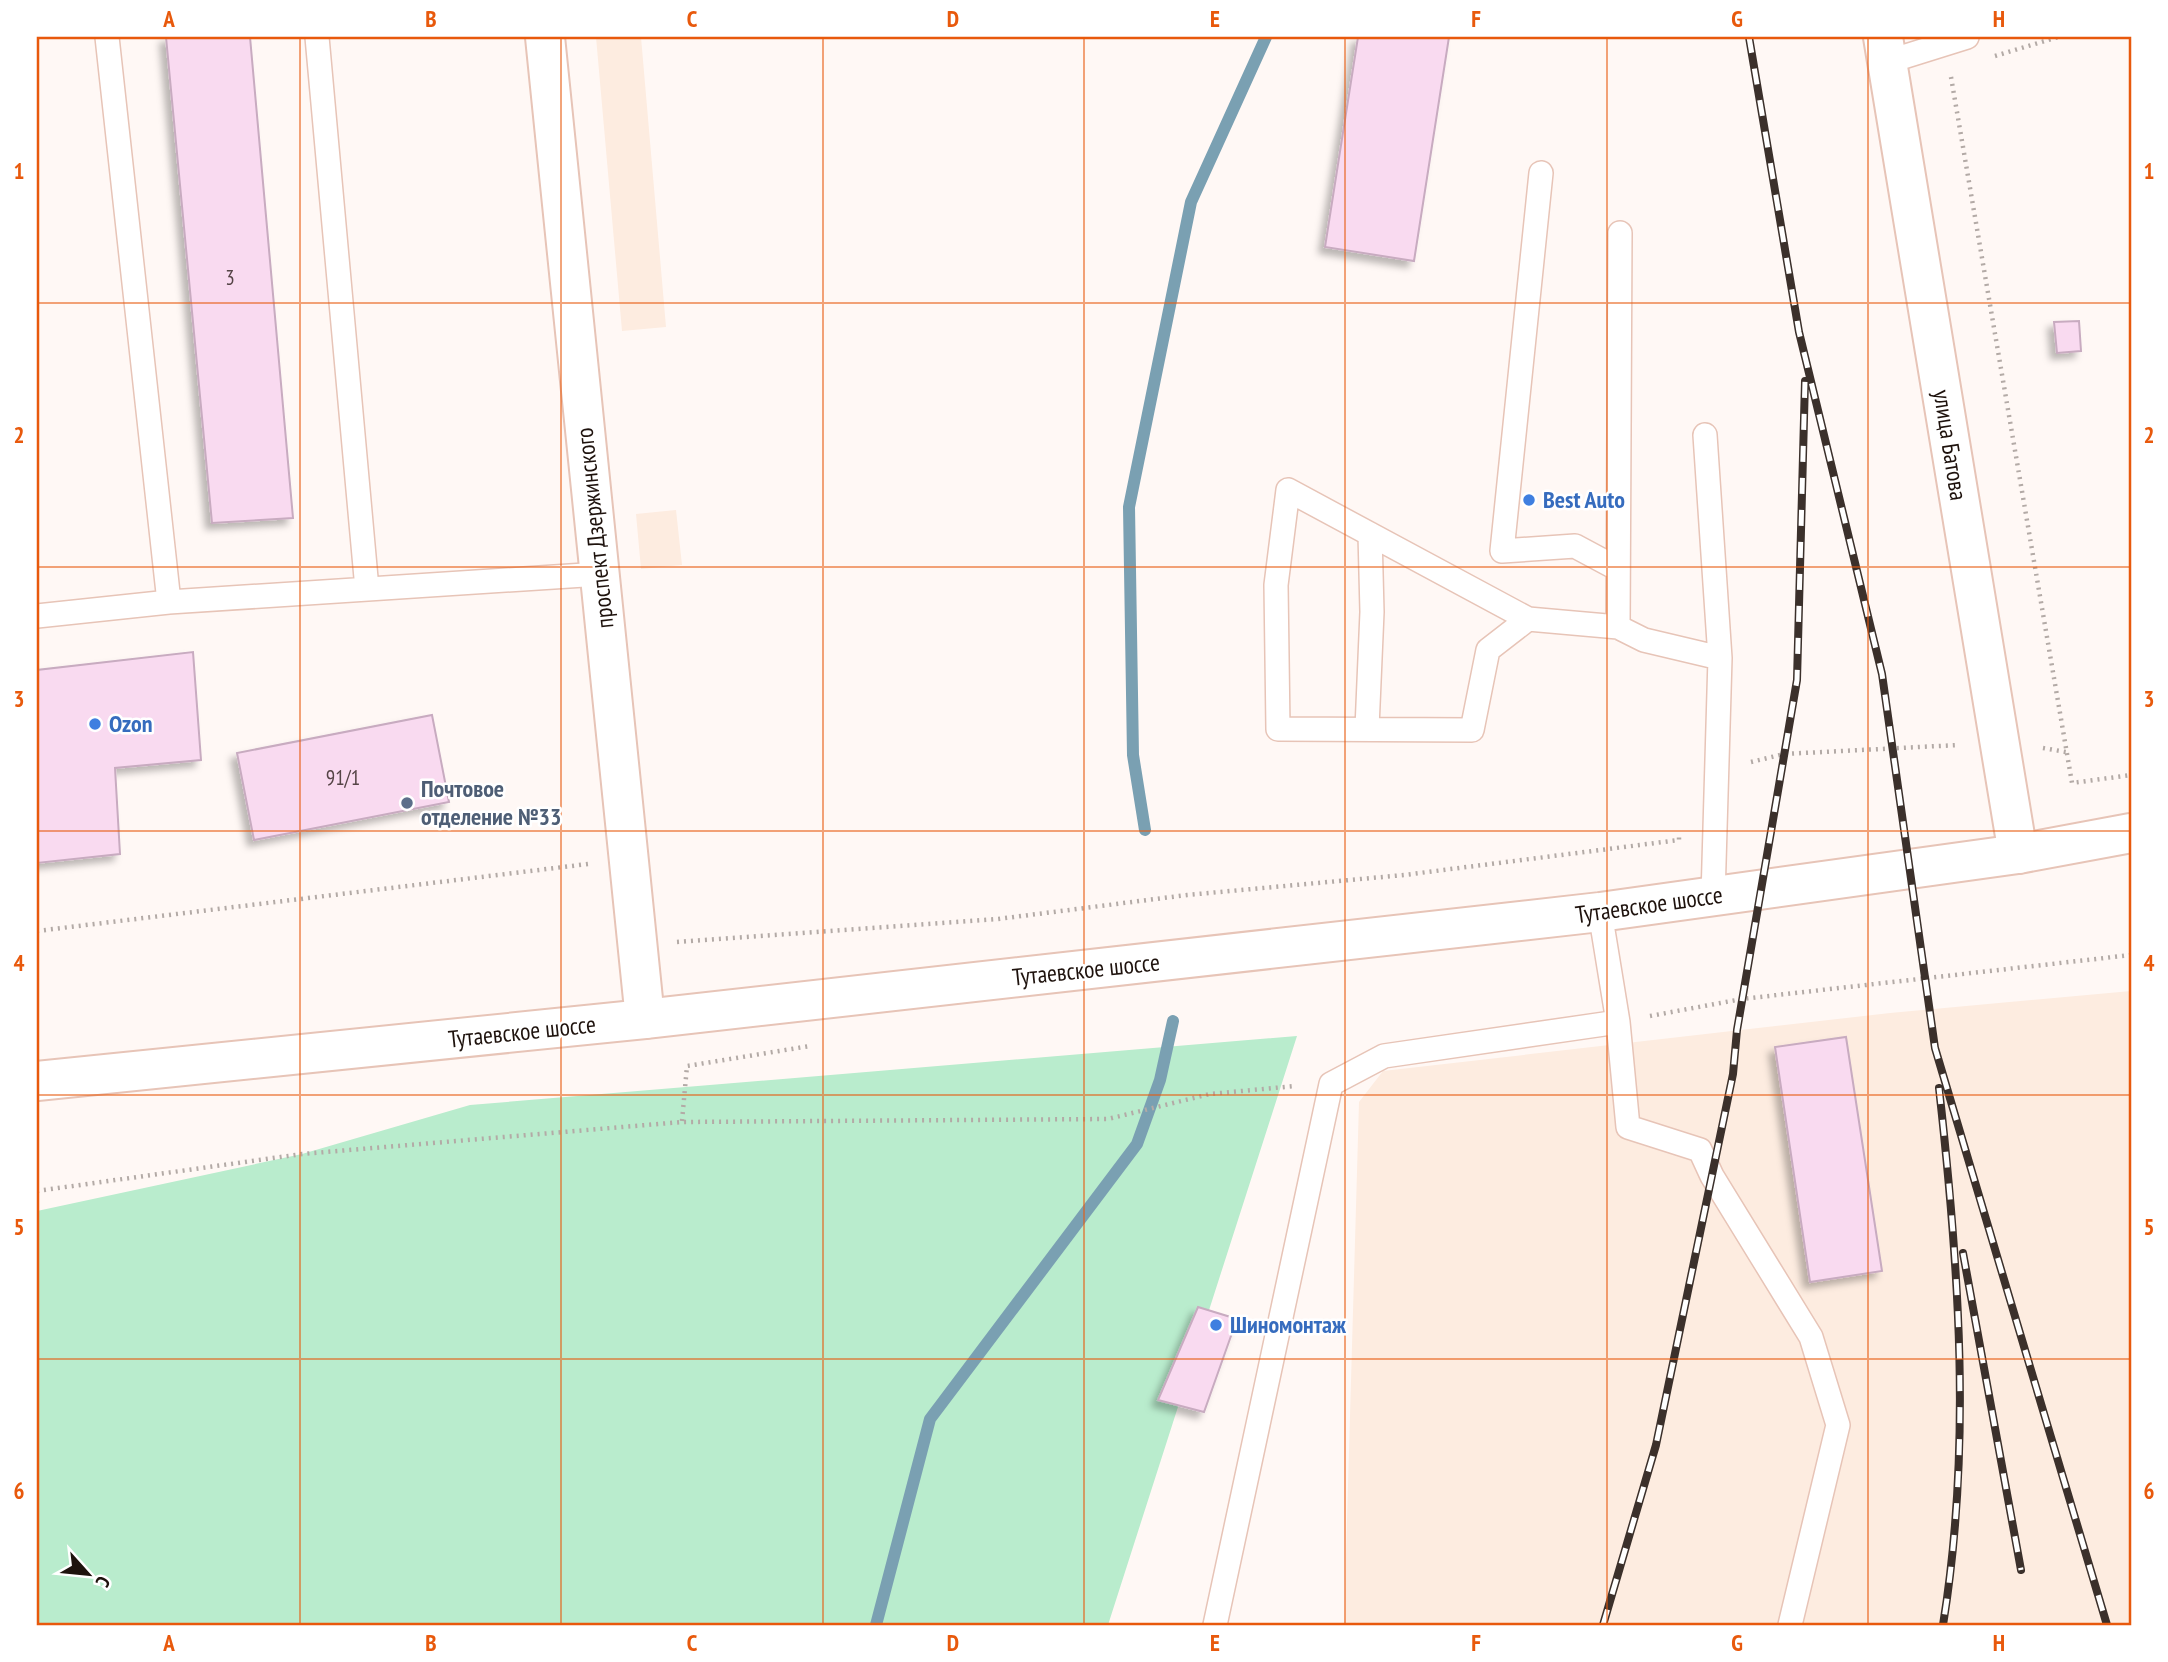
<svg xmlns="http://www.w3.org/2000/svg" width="2168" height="1662" viewBox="0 0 2168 1662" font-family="'PT Sans Narrow',sans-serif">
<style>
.industrial{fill:#fdece0}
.green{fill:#b9eccd}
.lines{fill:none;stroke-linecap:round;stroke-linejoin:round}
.stream{stroke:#7aa0b2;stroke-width:12}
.building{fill:#f9daf0;stroke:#c8abc0;stroke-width:2;filter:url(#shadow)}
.service-casing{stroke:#e7c4b7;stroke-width:26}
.minor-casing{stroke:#e7c4b7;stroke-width:42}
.tertiary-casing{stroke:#e7c4b7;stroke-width:42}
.primary-casing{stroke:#e7c4b7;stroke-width:42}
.path{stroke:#b3aaa6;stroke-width:4.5;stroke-dasharray:2 5;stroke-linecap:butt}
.service{stroke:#fff;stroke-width:23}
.minor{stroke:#fff;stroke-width:38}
.tertiary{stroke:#fff;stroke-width:38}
.primary{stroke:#fff;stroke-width:38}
.rail-casing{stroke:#3b302b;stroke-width:8}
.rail{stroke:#fff;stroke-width:5;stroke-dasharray:16;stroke-linecap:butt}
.grid{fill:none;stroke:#e8590c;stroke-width:2;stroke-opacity:0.55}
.shop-dot{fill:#3f7fe0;stroke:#fff;stroke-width:2.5}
.service-dot{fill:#5c6f8a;stroke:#fff;stroke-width:2.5}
.labels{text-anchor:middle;stroke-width:5;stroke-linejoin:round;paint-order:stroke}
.number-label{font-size:21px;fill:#554446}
.street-label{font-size:24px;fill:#1e120d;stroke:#fff}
.shop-label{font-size:24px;font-weight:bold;fill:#366cbe;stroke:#fff;text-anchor:start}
.service-label{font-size:24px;font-weight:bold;fill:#4e5e75;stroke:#fff;text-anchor:start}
.neatline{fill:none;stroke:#e8590c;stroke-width:2.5}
.grid-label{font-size:23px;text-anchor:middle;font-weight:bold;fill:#e8590c}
</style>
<defs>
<filter id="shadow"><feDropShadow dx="-6" dy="6" stdDeviation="3.5" flood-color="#0004"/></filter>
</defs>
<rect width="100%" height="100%" fill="#fff8f5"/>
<path class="industrial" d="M596,37H641L666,327L622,331Z
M676,510L682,565L641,569L636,514Z
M2131,991V1625H1344L1359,1102L1383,1071L1890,1013Z"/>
<path class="green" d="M1297,1036L1108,1625H37V1211L302,1154L470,1105Z"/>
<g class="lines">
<path class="stream" d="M1145,830L1133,755L1129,507L1191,202L1266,37
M876,1625L930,1419L1137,1144L1160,1080L1173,1021"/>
</g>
<path class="building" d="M166,37H250L293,518L212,523Z
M1358,37H1449L1414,261L1325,247Z
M2079,321L2081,351L2057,353L2054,322Z
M193,652L201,760L115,768L120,854L37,863V670Z
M432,715L449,802L254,840L237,753Z
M1846,1037L1882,1271L1810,1282L1775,1047Z
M1198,1307L1237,1319L1204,1412L1158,1400Z"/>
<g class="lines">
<g class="service-casing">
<path id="service" d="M107,37L169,602L600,574
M317,37L367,589
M1887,62L1967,37
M1541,173L1502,551L1575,546L1618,569
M1705,435L1720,658L1713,897
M37,616L169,602
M1528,619L1488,650L1472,730L1278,729L1276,585L1288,490L1528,619L1618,627L1644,640L1720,658
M1618,627L1620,233
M1367,728L1372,612L1370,534
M1618,1022L1628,1127L1700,1150L1712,1176L1811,1337L1838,1425L1790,1625
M1215,1625L1331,1084L1384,1056L1618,1022L1600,912"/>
</g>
<g class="minor-casing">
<path id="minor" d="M545,37L645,1019"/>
</g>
<g class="tertiary-casing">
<path id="tertiary" d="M1883,37L2018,854"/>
</g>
<g class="primary-casing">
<path id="primary" d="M37,1081L645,1019L1600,912L2018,854L2131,833"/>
</g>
<path class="path" d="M1995,56L2058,37
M1951,77L2072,783L2131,775
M2043,748L2066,752
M1751,762L1784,754L1958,745
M37,931L588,864
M677,942L998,919L1187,895L1404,875L1679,840V837
M1650,1016L1742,999L2131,955
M682,1121L687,1066L810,1046
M37,1191L302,1154L682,1122L1108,1119L1210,1094L1295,1086"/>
<use href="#service" class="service"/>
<use href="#minor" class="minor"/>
<use href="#tertiary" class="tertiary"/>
<use href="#primary" class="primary"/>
<g class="rail-casing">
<path id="rail" d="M1749,37L1799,332L1882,674L1935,1048L2107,1625
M1939,1088C1959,1267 1972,1446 1943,1625
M1963,1253L2021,1570
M1603,1625L1656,1445L1733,1074L1737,1030L1797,680L1805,381"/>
</g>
<use href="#rail" class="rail"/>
</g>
<path class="grid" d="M300,37V1625M561,37V1625M823,37V1625M1084,37V1625M1345,37V1625M1607,37V1625M1868,37V1625M37,303H2131M37,567H2131M37,831H2131M37,1095H2131M37,1359H2131"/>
<g class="shop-dot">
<circle cx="1529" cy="500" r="7"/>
<circle cx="95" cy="724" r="7"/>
<circle cx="1216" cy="1325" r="7"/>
</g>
<circle class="service-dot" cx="407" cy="803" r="7"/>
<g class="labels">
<g class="number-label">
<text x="230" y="285">3</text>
<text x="343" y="785">91/1</text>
</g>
<g class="street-label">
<text transform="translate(1950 445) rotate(81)" y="8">улица Батова</text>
<text transform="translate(595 528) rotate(-96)" y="8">проспект Дзержинского</text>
<text transform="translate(1649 905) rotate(-8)" y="8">Тутаевское шоссе</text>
<text transform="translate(1086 970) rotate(-6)" y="8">Тутаевское шоссе</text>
<text transform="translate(522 1032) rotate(-6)" y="8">Тутаевское шоссе</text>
</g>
<g class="shop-label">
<text x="1543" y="508">Best Auto</text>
<text x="109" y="732">Ozon</text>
<text x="1230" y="1333">Шиномонтаж</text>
</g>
<g class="service-label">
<text x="421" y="797">Почтовое<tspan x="421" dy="28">отделение №33</tspan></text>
</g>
</g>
<rect width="2168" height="1662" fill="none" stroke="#ffffff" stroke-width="77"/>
<g transform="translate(88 1574) rotate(117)" stroke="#ffffff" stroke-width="5" paint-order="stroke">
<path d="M0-5L12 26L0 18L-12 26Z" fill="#1e120d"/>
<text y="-10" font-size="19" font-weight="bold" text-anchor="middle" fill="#1e120d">С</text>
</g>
<rect x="38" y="38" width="2092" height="1586" class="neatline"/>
<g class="grid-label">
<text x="169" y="27">A</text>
<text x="431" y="27">B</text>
<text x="692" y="27">C</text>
<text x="953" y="27">D</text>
<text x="1215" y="27">E</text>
<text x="1476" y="27">F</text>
<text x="1737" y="27">G</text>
<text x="1999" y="27">H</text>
<text x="19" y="179">1</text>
<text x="2149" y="179">1</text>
<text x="19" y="443">2</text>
<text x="2149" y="443">2</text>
<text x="19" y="707">3</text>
<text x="2149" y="707">3</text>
<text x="19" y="971">4</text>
<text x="2149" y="971">4</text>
<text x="19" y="1235">5</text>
<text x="2149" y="1235">5</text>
<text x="19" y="1499">6</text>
<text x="2149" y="1499">6</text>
<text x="169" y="1651">A</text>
<text x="431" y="1651">B</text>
<text x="692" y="1651">C</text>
<text x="953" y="1651">D</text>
<text x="1215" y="1651">E</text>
<text x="1476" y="1651">F</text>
<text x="1737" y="1651">G</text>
<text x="1999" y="1651">H</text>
</g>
</svg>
